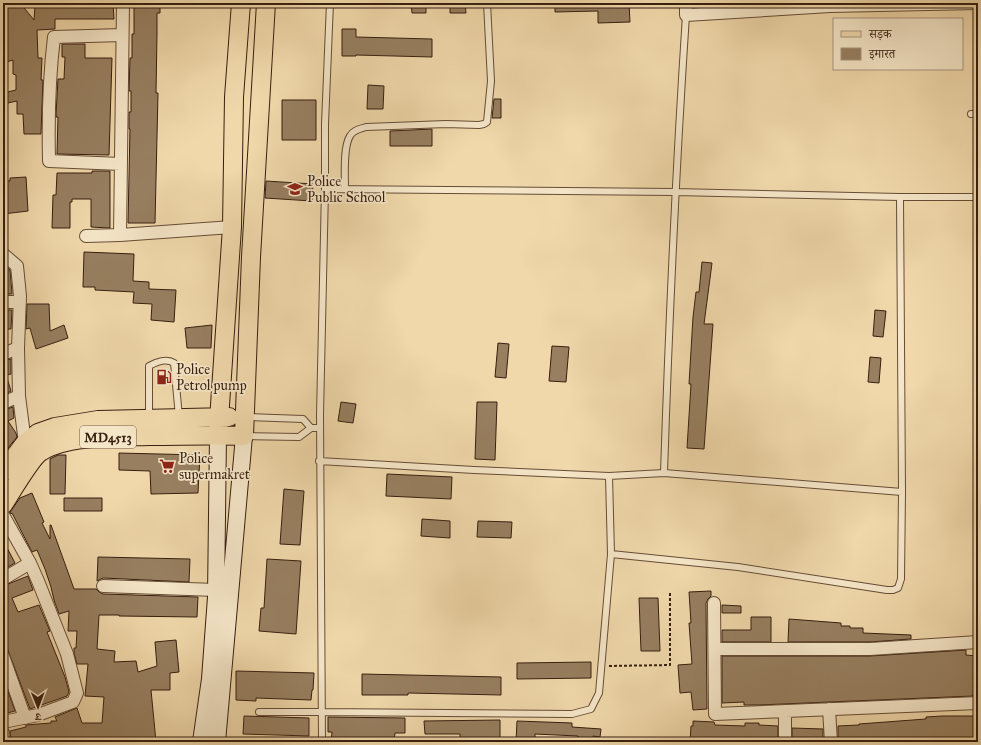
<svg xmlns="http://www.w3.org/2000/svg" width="981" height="745" viewBox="0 0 981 745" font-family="'IM FELL Great Primer','Noto Serif Devanagari',serif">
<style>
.building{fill:#977f60;stroke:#371f10}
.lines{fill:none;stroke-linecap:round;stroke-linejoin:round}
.lane-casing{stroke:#654d36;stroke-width:8}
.street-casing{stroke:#654d36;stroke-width:14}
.secondary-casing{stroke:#371f10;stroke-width:18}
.primary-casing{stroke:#371f10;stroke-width:20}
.path{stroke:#371f10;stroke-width:2;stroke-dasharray:3 2;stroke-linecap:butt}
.lane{stroke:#f5e6c8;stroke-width:6}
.street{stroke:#f5e6c8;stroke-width:12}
.secondary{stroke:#f5e6c8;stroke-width:16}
.primary{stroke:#f0d8aa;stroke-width:18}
.labels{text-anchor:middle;stroke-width:3.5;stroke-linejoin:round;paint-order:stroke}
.shield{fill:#f5e6c8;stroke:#705b47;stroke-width:1}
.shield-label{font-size:13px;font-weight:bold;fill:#371f10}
.poi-label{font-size:14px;fill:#371f10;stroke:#f5e6c8;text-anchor:start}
</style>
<rect width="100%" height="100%" fill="#f0d8aa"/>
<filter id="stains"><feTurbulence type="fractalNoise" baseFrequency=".005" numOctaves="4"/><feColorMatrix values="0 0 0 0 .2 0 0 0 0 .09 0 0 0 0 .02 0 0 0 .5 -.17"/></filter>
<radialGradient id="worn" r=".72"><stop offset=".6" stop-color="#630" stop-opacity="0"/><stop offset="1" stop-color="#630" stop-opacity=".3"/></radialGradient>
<path class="building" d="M3,3H20L34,20L35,6H37L38,3H113L114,19H55V29L37,30L38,58H42L41,80H43L41,134H24L23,114H17V101L3,104V93L16,90V75L13,74V60L3,63Z
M134,3H160V13H157V33L156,93H158L155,223H128L130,129H129V112H131V91H129L130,58H132V34H134Z
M411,3H426V13H412Z
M450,3H465L466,13H450Z
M555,3H629L630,22L598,23V11L555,12Z
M342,29H356V37L432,39V57L356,55V56H342Z
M62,44H85V58H112L109,155L57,154L58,117H56V114L58,79H64L65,57H62Z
M368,85L384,86L383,109H367Z
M494,99H501V118H492Z
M282,100H316V140H282Z
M432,129V146H390V131Z
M92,171H110V228L91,227V199H72V202H70V228H52L53,195H56L57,173H92Z
M26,177L28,211L3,214V181H10V178Z
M266,181L313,184L312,201L265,198Z
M84,252L134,254L133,281L149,282V289L176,290L174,322L151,320L152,304L133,303L134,292L95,290V287H83Z
M702,262L712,263L704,324H713L704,449L687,448L691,384H689L693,317L696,292H699Z
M3,267H6L10,270L12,294H3Z
M27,304H49L50,331L64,325L68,338L36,349L30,328L26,329Z
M3,310H12L11,329H3Z
M875,310L886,311L883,337L873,336Z
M212,325L211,348H187L185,328Z
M498,343L509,344L506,378L495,377Z
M552,346L569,347L566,382L549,381Z
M870,357L881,358L879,383L868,382Z
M11,359V374L6,375L11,391L3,395V361Z
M341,402L356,404L353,423L338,421Z
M477,402H497L495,460L475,459Z
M13,407L14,418L8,421L16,433L17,437L3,454V410Z
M119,453L200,455L198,493L151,494L150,471L119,470Z
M58,455H66L65,494H50V459Z
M387,474L452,477L451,499L386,496Z
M284,489L304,491L300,545L280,544Z
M32,493L44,522L42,523L50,539V525H51L74,589H96L99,592L103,594L198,597L197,617L119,616V615H99L97,649L115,651L114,662L136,661L138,672L157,666L155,642L176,640L179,672L170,673V690H151L156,742H11L10,731L26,727V725L51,723V721H57L55,717L77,708L82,723H102L104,697L85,696L88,664H77L74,653V648H76L77,631H68L69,611L59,614L54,600L51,587L45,569L37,550L32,552L12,513L11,514L10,512L20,498Z
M64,498H102V511H64Z
M422,519L450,521V538L421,536Z
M478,521L512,522L511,538L477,537Z
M3,540L15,563L3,570Z
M98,557L190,559L189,582L103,578L97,581Z
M267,559L301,561L296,634L259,631L261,608H264Z
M28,576L33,590L12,598L18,612L39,605L50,631L47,632L65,677L69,692L67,696L30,709L3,637V586Z
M711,591V596L708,599L706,603L707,709L693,710L691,692L680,693L678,665L692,664L689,623H691L689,592Z
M639,598H658L660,651H641Z
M722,605L741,606V613H722Z
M751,617H771V642H722V630H751Z
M789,619L841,623V626H850V628H863V633L911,635V639L870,642H788Z
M966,650V655L978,656V694H973V696L759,705H744V702L722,703V656H870Z
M591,662V678L517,679V663Z
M236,671L314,673L313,690H312L311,700L256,698V701L236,700Z
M362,674L501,677V695L408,693V695H362Z
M3,683H5L15,711L3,714Z
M244,716L309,718V736L243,734Z
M942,716H978V742H838V726L859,725V724L926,719V717Z
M328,717L405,718V733H395L394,742H331L332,732H328Z
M500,720V742H460V734H425L424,721Z
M517,721L572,723V727L601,729L600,737L593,736V742H577L578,736L535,734V742H516Z
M693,721L714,722L715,725L745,726V723H759V725L778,726V742H690L691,726H693Z
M792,728L823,729V742H792Z"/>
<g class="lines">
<g class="lane-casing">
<path id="lane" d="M971,114H978
M325,189L675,192L900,197H978
M345,189C345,175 343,147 350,136C353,130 360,129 366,127L446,124L479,125L484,124L487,122L491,81L487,3
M149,417V366C156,362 167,358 174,363L179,417
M246,417L303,419L311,428
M245,436L299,437L311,428H320
M319,461L474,470L609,476L664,473L902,492
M664,473C669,320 676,167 686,15
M611,554L738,567L887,590H893L898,588L901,579L902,492L900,197
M259,712H321L572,714L591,709L599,693L611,554L609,476
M322,742L320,415L325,189V124L330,3"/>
</g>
<g class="street-casing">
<path id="street" d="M686,3V15L830,6L978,3
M121,164L49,161C48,119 49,78 54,37L122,35
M120,235L123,3
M86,236L120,235L232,227
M3,254L17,266L20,296L18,348L19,396L25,443
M3,302H20
M3,354L18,348
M3,403L19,396
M3,515L30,563L38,581L67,654L77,693L73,702L38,715L3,722
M3,579L30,563
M103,586L216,590
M714,603L715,714L978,703
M715,649H870L978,642
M3,656L25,718
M829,709L831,742
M785,711V742
M3,733L4,742"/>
</g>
<g class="secondary-casing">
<path id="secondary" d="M201,742L210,679L216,597L218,435
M217,742L244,436"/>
</g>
<g class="primary-casing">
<path id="primary" d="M218,435L232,227L234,97L241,3
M3,472L25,443L38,433L55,427L98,420L229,417
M3,505C11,493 32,456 42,451C68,435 120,437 149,436C181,436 212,435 244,436L251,257L266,3"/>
</g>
<path class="path" d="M609,666L670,665V591"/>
<use href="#lane" class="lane"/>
<use href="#street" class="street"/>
<use href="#secondary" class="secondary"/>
<use href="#primary" class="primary"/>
</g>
<defs>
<g id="school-bare" transform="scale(1.2)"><path d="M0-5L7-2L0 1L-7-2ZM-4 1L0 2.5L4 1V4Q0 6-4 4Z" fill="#8f2418" stroke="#f5e6c8" stroke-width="2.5" paint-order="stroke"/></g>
<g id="fuel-bare" transform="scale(1.2)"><path d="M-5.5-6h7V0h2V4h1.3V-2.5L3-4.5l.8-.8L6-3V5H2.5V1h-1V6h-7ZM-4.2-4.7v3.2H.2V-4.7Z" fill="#8f2418" stroke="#f5e6c8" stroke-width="2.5" paint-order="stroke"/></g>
<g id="supermarket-bare" transform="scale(1.2)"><path d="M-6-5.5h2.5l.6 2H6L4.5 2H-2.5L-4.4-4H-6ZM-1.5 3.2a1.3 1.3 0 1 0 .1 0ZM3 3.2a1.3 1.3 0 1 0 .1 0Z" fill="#8f2418" stroke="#f5e6c8" stroke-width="2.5" paint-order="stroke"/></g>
</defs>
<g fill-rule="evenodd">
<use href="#school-bare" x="295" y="189"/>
<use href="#fuel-bare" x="164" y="377"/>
<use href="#supermarket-bare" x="167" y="466"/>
</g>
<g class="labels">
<rect class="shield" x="80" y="426" width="56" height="22" rx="3"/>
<g class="shield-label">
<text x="108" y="442">MD4513</text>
</g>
<g class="poi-label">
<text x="307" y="186">Police<tspan x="307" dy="16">Public School</tspan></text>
<text x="176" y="374">Police<tspan x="176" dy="16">Petrol pump</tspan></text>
<text x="179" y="463">Police<tspan x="179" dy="16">supermakret</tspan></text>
</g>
</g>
<rect width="981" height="745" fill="none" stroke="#f0d8aa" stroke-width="16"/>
<rect x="4" y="4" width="973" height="737" fill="none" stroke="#371f10" stroke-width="2"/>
<rect x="8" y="8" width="965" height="729" fill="none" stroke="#371f10"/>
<rect x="833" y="18" width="130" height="52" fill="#f5e6c8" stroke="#a9967e"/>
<rect x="841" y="31" width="20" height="6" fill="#f0d8aa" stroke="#a9967e"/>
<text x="869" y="38" font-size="12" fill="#371f10">सड़क</text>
<rect x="841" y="48" width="20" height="12" fill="#977f60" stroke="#a9967e"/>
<text x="869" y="58" font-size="12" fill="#371f10">इमारत</text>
<g transform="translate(38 707) rotate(179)" stroke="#f5e6c8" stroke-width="3" paint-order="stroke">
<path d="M0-3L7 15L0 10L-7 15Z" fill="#371f10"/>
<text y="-6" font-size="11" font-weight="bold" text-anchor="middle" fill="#371f10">उ</text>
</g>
<rect width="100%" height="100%" filter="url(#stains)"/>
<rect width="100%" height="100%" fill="url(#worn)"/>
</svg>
